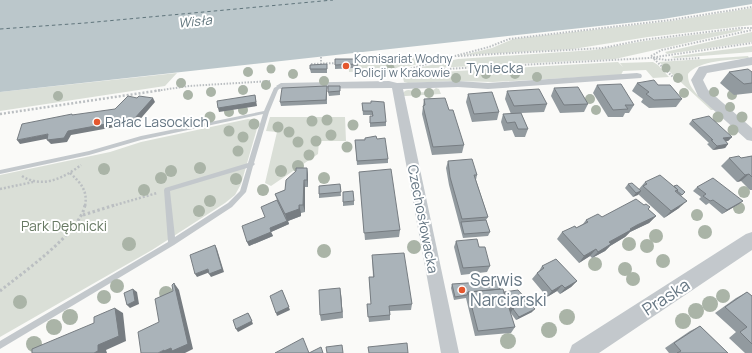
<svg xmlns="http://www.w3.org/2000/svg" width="752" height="353" viewBox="0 0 752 353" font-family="Manrope,sans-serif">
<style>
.green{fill:#dadfd7}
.water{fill:#bbc7cb}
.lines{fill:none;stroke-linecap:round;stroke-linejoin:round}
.ferry{stroke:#60757c;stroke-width:1;stroke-dasharray:3.5 3;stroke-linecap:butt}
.path-far2{stroke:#bbbfc2;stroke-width:2;stroke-dasharray:1.5 1.5;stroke-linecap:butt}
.path-far1{stroke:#bbbfc2;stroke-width:2.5;stroke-dasharray:2 2;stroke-linecap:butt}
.path{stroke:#bbbfc2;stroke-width:3;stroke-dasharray:2.5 2.5;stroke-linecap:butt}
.service{fill:#c3c8cc;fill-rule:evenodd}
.minor{fill:#c3c8cc;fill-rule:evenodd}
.tertiary{fill:#c3c8cc;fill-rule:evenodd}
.tree{fill:#aab4a7}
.wall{fill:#929a9f}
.shaded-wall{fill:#777d82}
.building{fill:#aab3b9;stroke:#777d82}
.poi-dot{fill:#e4572e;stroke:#fff;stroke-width:1.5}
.labels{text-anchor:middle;stroke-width:4;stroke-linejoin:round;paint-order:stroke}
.far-poi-label{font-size:12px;fill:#657683;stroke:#fff;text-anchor:start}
.far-water-label{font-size:13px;font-style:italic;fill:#60757c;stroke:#fff}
.street-label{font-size:14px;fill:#657683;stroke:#fff}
.poi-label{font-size:14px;fill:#657683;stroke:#fff;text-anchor:start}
.park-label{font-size:14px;fill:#687a64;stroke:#fff}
.near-poi-label{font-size:17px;fill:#657683;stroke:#fff;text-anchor:start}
.near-street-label{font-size:17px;fill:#657683;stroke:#fff}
</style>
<rect width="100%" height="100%" fill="#fafaf8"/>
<path class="green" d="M752,8V25L648,37L573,49L463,55L492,48L513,39L671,21Z
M741,29L744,30L615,59L413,69L458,59L594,50L644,41Z
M752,32V42L667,54L665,52Z
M752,46V52L675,58L670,57Z
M748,56L749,58C733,60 698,60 688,74C687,90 704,100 714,110H711L659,62Z
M420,57H443L403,68L398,67L395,70L349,72V69L358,68V63L393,61Z
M618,62L623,67L620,63L653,62L658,65L669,77L653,78L646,70L623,71L621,75L493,82L454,81L408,83L404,82L403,78L406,74Z
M177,73L165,86L0,111V92Z
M436,88L439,89L441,94L406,96H403L402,94C408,87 410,91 417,92C423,93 432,92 436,88Z
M270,117H345L346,141H319L318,154L271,186L265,183L277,132L266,131Z
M248,119L256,120L258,125L241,184L235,195L225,203L152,250L0,337V175L110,152L141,142Z"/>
<path class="water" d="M0,0H752V4L663,19L0,92Z"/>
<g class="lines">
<path class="ferry" d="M0,29L85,23L333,0"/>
<path class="path-far2" d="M458,56L603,48L642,40L740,28H752
M651,56L662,50L752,30
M321,57V64
M653,58L666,60L700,58
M654,59L674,78
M356,62L392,60L409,57L455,56L489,47L509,39L671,20L752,7
M311,64L337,63
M402,71L453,57
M390,72L649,58L752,43
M155,91L189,86L271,81"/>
<path class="path-far1" d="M0,114L162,90
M70,173C81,183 88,191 85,206
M22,176C42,189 64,178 81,165
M0,189L33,182
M112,206L157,193"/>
<path class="path" d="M83,215L115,205
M0,291C22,273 80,233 85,205"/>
<path class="service" d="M281,84L283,86L278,90L269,112L254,163L255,164L253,166L246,192L232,207L174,245L0,349V341L168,242L164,190L165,188L248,163L263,114L141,140L89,155L0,174V170L89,151L141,136L264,111L274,88ZM247,168L240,191L228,203L175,237L170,191Z"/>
<path class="minor" d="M637,73L641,74L642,76L641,78L488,89L458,87L403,89L459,353H441L392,88L281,89L276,86L281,83L389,81L397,83L458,81L488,83Z"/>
<path class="tertiary" d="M752,57V65L707,73L703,80L708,90L752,128V141L747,140L698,96L691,80L699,67Z
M752,232V250L599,353H569L572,345L746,234Z"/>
</g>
<g class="tree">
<circle cx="390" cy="68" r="4.5"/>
<circle cx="666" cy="68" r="4.5"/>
<circle cx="271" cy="69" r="4.5"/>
<circle cx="248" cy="72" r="5"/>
<circle cx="293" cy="74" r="5"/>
<circle cx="486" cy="74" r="5"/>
<circle cx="515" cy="74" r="5"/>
<circle cx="537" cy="77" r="5"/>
<circle cx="456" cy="78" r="5"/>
<circle cx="678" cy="78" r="5"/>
<circle cx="324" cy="81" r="5"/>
<circle cx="181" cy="83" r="5"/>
<circle cx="266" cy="85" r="5"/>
<circle cx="243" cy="90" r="5"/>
<circle cx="211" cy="92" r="5"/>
<circle cx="714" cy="92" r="5"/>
<circle cx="416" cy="93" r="5"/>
<circle cx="429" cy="93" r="5"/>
<circle cx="684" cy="93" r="5"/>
<circle cx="188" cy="95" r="5"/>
<circle cx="732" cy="95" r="5"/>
<circle cx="58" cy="96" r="5"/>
<circle cx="590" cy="99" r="5"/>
<circle cx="730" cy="107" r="5"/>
<circle cx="243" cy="110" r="5"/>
<circle cx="596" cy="110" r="5"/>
<circle cx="229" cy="112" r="5"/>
<circle cx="210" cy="117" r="5.5"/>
<circle cx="718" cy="117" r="5.5"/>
<circle cx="742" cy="117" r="5.5"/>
<circle cx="327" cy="120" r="5.5"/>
<circle cx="312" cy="121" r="5.5"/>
<circle cx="254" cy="124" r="5.5"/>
<circle cx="353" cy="125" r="5.5"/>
<circle cx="278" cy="127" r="5.5"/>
<circle cx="733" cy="130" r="5.5"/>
<circle cx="229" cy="131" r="5.5"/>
<circle cx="289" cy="132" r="5.5"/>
<circle cx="331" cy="135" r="5.5"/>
<circle cx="243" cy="137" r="5.5"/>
<circle cx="316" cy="141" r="5.5"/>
<circle cx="298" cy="142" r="5.5"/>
<circle cx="347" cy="147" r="5.5"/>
<circle cx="238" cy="151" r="5.5"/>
<circle cx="309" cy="155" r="5.5"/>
<circle cx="298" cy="166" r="6"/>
<circle cx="200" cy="168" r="6"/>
<circle cx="104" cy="169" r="6"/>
<circle cx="171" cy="171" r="6"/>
<circle cx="281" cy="171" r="6"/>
<circle cx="161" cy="178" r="6"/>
<circle cx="324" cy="178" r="6"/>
<circle cx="236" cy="179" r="6"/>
<circle cx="144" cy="190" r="6"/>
<circle cx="263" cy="190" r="6"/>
<circle cx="744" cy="192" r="6"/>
<circle cx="210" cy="201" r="6"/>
<circle cx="739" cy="208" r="6"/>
<circle cx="199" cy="211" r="6"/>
<circle cx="697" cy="215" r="6"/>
<circle cx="705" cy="232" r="7"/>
<circle cx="656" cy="236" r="7"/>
<circle cx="129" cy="244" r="7"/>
<circle cx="629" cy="244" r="7"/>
<circle cx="647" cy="246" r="7"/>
<circle cx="414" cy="247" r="7"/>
<circle cx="324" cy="251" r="7"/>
<circle cx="663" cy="261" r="7"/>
<circle cx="595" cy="264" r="7"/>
<circle cx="625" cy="269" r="7"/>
<circle cx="633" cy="279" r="7"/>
<circle cx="117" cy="286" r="7"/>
<circle cx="166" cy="293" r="7"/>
<circle cx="723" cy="296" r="7"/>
<circle cx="104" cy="297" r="7"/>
<circle cx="20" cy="302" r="7"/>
<circle cx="710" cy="304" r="8"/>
<circle cx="696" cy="311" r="8"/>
<circle cx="70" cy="317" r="8"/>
<circle cx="567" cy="317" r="8"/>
<circle cx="683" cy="321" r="8"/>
<circle cx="54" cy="327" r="8"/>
<circle cx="549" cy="330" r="8"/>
<circle cx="508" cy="341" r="8"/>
<circle cx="34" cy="344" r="8"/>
</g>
<path class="wall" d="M358,59V68L335,69V65Z
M327,64V73H311L310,69Z
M729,72H752V93L734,95L720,83Z
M637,83L658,85L682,99L676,107L649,108L641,102L643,99L632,91Z
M597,85L634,105L629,113H625L623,117H608L593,93Z
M340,86V95L329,96L328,92Z
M554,88L588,104L584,112L560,113L551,96Z
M327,90V104L281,106L280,102Z
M507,91L547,104L544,112L521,113L528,129L525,137H515L512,130L504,131L501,122L503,114H511L505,99Z
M468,94L499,112L497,120L472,122L466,102Z
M424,99L449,110L464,145L462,153L432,155L422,114Z
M362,103L386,122V126L370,127V116H372V115H363Z
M692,120L732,137L728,141H726L728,144L725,148L713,150L707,144L709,143L689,124Z
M377,139L388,159V163L357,165L355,140Z
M752,156V190H750L741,181L737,182L721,166L729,158H741Z
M448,161L477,175L476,180L488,217L486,220L490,232L488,236L463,238L449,185L446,168Z
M307,168L308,175V187H305V212L301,213V216L288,221L289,224L271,232L273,236L249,246L247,242L277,200L275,194L285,190Z
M359,172L400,230L399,237L365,240Z
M645,182L674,186L685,192L681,196L679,208L664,218L638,194L633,197L625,188L628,184L639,189Z
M340,184L341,196L319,198V194Z
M697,187L739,204L722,214L709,203L706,205L699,199L701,197L693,191Z
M354,201V205L343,206V202Z
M644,205L650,207L648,209L656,216L649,223L630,232L625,237L610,246L605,251L592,258L590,256L579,263L557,239L562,232L576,228L583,224L586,220L602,217Z
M456,241L479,247L490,266L487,272L461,275L454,247Z
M372,255L412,304L411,310L390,311V320L369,322L367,304H371L369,277H373Z
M542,266L577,281L571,287L560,294L557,291L547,297L532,279L537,273L539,271Z
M452,284L500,289L532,312L516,320L510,312L515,327L511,333L475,336L466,298L454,300L451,288Z
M747,292L752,296V353H745L729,338L736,332L715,313L736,298Z
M341,294L343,318L321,321L320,315Z
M700,326L728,353H669L665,348L690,331Z"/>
<path class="shaded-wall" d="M255,95L257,106L219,112L218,108Z
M153,98L155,102L137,123L71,135L67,142L51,144L47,140L68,131Z
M48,134L51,138L20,144L17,140Z
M732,137L728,141L719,142L723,138Z
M728,144L725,148L713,150L717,146Z
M307,168L308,175V187L307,180Z
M749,174L741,181L737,182L745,175Z
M304,180L305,187V212L303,205Z
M641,191L638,195L633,197L636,193Z
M687,201L679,208L664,218L671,211Z
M743,201L739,204L722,214L727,210Z
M299,205L301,213V216L288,221L289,224L271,232L270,228L287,221L285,214Z
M656,216L649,223L630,232L625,237L610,246L605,251L592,258L598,252L609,242L637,225Z
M271,232L273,236L249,246L247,242Z
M215,245L217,249L224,272L211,277L209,274Z
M596,249L590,256L579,263L584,256Z
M208,269L210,272L197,277L195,274Z
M577,281L571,287L560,294L565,288Z
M174,283L179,290L193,349L185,353H158L164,350L171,348Z
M562,285L557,291L547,297L552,291Z
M340,288L341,294L343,318L342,312Z
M133,289L137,292L139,304L130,308L127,305Z
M282,290L290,310L277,316L276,313Z
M515,306L511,312L505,314L509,308Z
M115,308L123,313L126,341L106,350L107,353H94Z
M535,309L532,312L516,320L519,317Z
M248,313L250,316L253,324L238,332L236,329Z"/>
<path class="building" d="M335,59H358V64L335,65Z
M327,64V69H310V65Z
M748,69L752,72V83L744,84L729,72Z
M654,80L658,85H670L682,99L654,100L646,94L649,92L637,83Z
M621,84L634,105H625L628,109L613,110L597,85Z
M327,86L326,100L280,102L282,88Z
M328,86H340V91L328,92Z
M578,87L588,104L564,105L554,88Z
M539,89L547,104L514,106L507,91Z
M492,92L499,112L474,114L468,94Z
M255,95L256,102L218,108L217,101Z
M128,96L137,98L139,96L153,98L134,119L68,131L64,138L47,140L48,134L17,140L22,124L72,114V115L115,109Z
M445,98L449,110H453L464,145L433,147L423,106L425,105L424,99Z
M371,101L384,102L386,122L370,123V116H373L372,111H363L362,103H371Z
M521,113L528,129H518L515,122L507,123L503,114Z
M709,116L732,137L723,138L728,144L717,146L711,140H713L692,120Z
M376,136L377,139L385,138L388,159L357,161L355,140H365V138Z
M739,156L741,158L752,156V177L749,174L745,175L729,158Z
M472,159L477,175H474L488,217L462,219L450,177L448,161Z
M296,168H307V180H304L303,205H299V209L285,214L275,194L285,190L286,180L296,171Z
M391,169L400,230L364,233L359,172Z
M660,175L678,190L675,191L687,201L671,211L643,186L647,184L645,182Z
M713,178L743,201L727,210L713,200L710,201L703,196L706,194L697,187Z
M632,183L641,191L636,193L628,184Z
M340,184L341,192L319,194V186Z
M677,185L685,192L682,195L677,191L678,190L674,186Z
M353,191L354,201L343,202V192Z
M636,199L644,205L646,204L650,207L648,209L656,216L637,225L630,229L631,230L609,242L611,244L598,252L596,249L584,256L562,232L575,226L576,228L588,222L586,220L598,214L602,217Z
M277,200L287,221L270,228L271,232L247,242L242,226L265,217L261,207Z
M486,220L490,232L464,234L461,222Z
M477,239L479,247H485L490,266L463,268L456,241Z
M215,245L222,269L209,274L208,269L195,274L190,255Z
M404,253L412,304L389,306L390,315L368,317L367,304H371L369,277H374L372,255Z
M556,259L577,281L565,288L562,285L552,291L537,273L544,268L542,266Z
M498,281L500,289L468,292L467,295L455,297L452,284Z
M174,283L188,344L172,351L171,348L164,351V350L158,353H141L138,332L159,322L155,299L173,291L172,285Z
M340,288L342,312L320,315L319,290Z
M133,289L135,301L127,305L124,293Z
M503,289L506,299H510L515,306L509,308L515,327L478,331L468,292Z
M282,290L289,307L276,313L270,296Z
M518,290L535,309L519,317L513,309L515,306L510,299H506L504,292Z
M747,292L752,296V344L740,332L747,327L725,307Z
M115,308L119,336L98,345V351L94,353H32V349L94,323V317Z
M248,313L252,321L236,329L233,320Z
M700,326L728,353H677L681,351L674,343Z
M303,338L309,353H275Z
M407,343L408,353H369L368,347Z
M342,345L343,353H327L326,347Z
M321,347L323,353H309Z"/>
<g class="poi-dot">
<circle cx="346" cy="66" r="4"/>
<circle cx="97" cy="122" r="4"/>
<circle cx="462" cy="290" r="4"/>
</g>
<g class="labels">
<g class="far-poi-label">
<text x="354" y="63">Komisariat Wodny<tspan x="354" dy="14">Policji w Krakowie</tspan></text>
</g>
<g class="far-water-label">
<text transform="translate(195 21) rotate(-6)" y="5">Wisła</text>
</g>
<g class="street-label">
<text x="495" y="73">Tyniecka</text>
<text transform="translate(423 219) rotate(79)" y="5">Czechosłowacka</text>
</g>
<g class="poi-label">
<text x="105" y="127">Pałac Lasockich</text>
</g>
<g class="park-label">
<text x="64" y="231">Park Dębnicki</text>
</g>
<g class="near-poi-label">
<text x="470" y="286">Serwis<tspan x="470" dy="20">Narciarski</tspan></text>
</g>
<g class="near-street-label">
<text transform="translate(666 297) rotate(-33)" y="6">Praska</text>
</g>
</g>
</svg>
